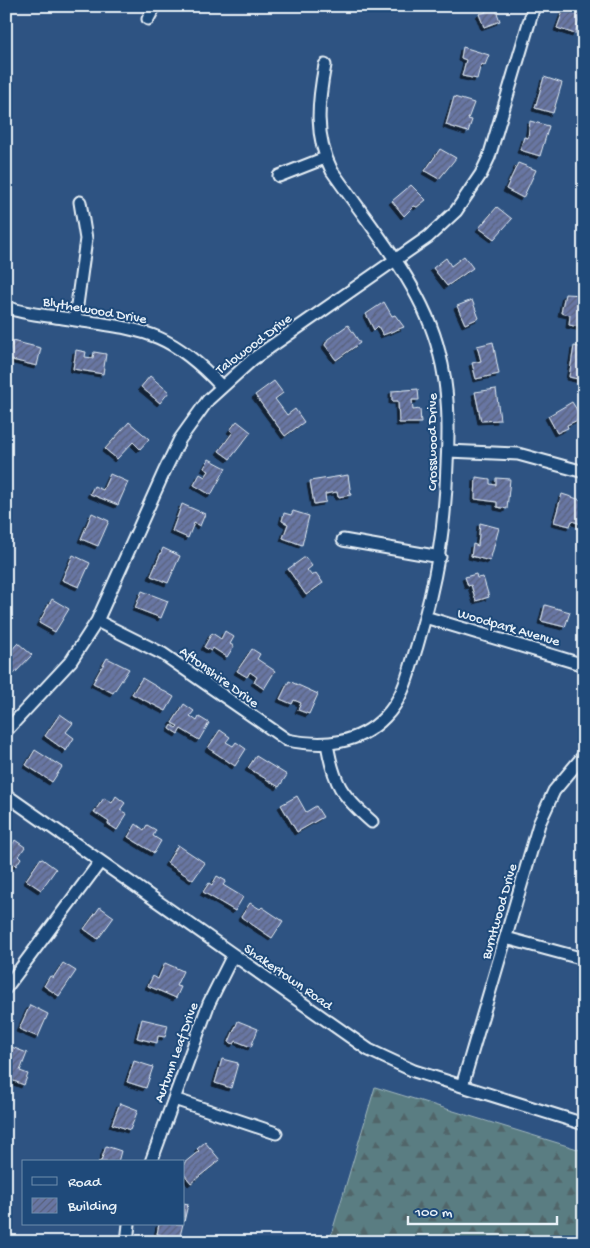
<svg xmlns="http://www.w3.org/2000/svg" width="590" height="1248" viewBox="0 0 590 1248" font-family="'Gochi Hand',sans-serif">
<style>
.forest{fill:url(#forest-firs);stroke:#a1b7bd}
.building{fill:url(#building-hatch);stroke:#e8f1f8;filter:url(#shadow)}
.lines{fill:none;stroke-linecap:round;stroke-linejoin:round}
.minor-casing{stroke:#e8f1f8;stroke-width:15}
.minor{stroke:#1f4a7a;stroke-width:11}
.labels{text-anchor:middle;stroke-width:4;stroke-linejoin:round;paint-order:stroke}
.street-label{font-size:14px;fill:#e8f1f8;stroke:#1f4a7a}
</style>
<defs>
<pattern id="forest-firs" width="22" height="20" patternUnits="userSpaceOnUse" patternTransform="scale(1.25)"><rect width="22" height="20" fill="#5a7d82"/><path d="M5 1l3.5 6h-7zM16 11l3.5 6h-7z" fill="#516569"/></pattern>
<pattern id="building-hatch" width="6" height="6" patternUnits="userSpaceOnUse" patternTransform="scale(1.25)"><rect width="6" height="6" fill="#6876a3"/><path d="M-1 1l2-2M0 6l6-6M5 7l2-2" fill="none" stroke="#59617b"/></pattern>
<filter id="shadow"><feDropShadow dx="-3" dy="3" stdDeviation="0" flood-color="#0009"/></filter>
</defs>
<rect width="100%" height="100%" fill="#2e5382"/>
<filter id="ink" filterUnits="userSpaceOnUse"><feTurbulence type="fractalNoise" baseFrequency=".02" numOctaves="2"/><feDisplacementMap in="SourceGraphic" scale="10" xChannelSelector="R" yChannelSelector="G"/><feConvolveMatrix kernelMatrix="1 2 1 2 8 2 1 2 1" color-interpolation-filters="sRGB"/></filter>
<g filter="url(#ink)">
<path class="forest" d="M375,1087L584,1151V1242H329Z"/>
<path class="building" d="M484,6H502L496,10L500,21L484,27L479,14L486,12Z
M565,6H583L575,34L557,28Z
M463,47L489,55L485,65L481,64L477,79L462,76L466,60L461,58Z
M544,77L562,83L553,113L535,108Z
M454,97L474,103L468,119L472,120L468,132L446,125Z
M530,121L549,126L540,156L520,150L524,137L528,138Z
M440,149L456,158L439,179L425,171Z
M518,163L536,170L523,198L506,189Z
M411,185L426,200L417,207L414,206L404,216L392,201Z
M497,207L512,219L494,239L479,228Z
M464,256L473,268L447,286L433,268L446,258L451,266Z
M565,294L584,295V328L569,325L570,315L561,313Z
M472,300L479,318L465,324L457,306Z
M384,302L392,316L395,315L404,327L383,335L378,326L374,330L366,314Z
M348,325L360,343L336,360L325,345L328,339Z
M12,341L41,348L37,366L8,359Z
M493,342L499,374L476,379L472,363L481,361L477,346Z
M574,346L584,348L582,380L569,377Z
M76,350L86,352L85,357L93,358L94,352L106,354L103,374L73,369Z
M150,376L169,392L160,403L141,387Z
M274,381L283,393L275,399L287,415L295,409L304,422L285,436L255,395Z
M418,389L419,400H412L413,410L420,409L421,423H399L398,401H392V391Z
M496,389L500,420L481,421L475,392Z
M572,402L582,418L567,425L568,428L557,433L548,416Z
M237,421L251,432L230,459L219,451L233,432L230,430Z
M129,422L149,439L140,449L133,442L117,459L105,449Z
M209,459L226,468L211,495L194,485L200,474L205,477L209,471L204,468Z
M110,474L128,482L118,505L90,494L94,486L103,490Z
M348,475L351,495L338,497L337,492L325,494L326,502L314,504L310,481Z
M476,477L490,479V484L496,485V478L510,479L507,509L497,507V502L475,499Z
M562,494L584,501V525L572,521L570,526L554,522Z
M182,504L205,514L200,526L194,523L188,538L172,531Z
M293,511L309,516L302,545L283,538L288,524L282,521L284,513L291,515Z
M92,513L109,521L98,546L81,539Z
M480,523L499,528L490,561L471,556L473,544L478,546Z
M163,548L180,556L168,583L151,576Z
M73,555L90,563L79,587L62,580Z
M305,557L312,566L307,570L312,576L316,573L323,583L306,595L288,569Z
M476,574L477,578L483,577L489,597L476,601L471,585L468,586L465,577Z
M142,591L168,601L161,618L135,608Z
M52,599L69,609L55,632L39,623Z
M545,605L570,612L565,627L541,621Z
M225,631L234,637L230,644L234,646L227,657L213,648L211,651L204,647L212,633L221,639Z
M18,643L32,655L12,676L6,671V656Z
M252,649L260,654L257,659L275,671L264,689L254,682L257,677L250,672L247,677L237,671Z
M107,658L129,669L113,693L93,683Z
M142,678L174,697L166,711L132,694Z
M289,681L318,694L309,714L298,710L301,703L294,700L292,704L280,699Z
M184,704L194,711L190,716L197,721L199,717L209,723L199,740L181,729L178,734L170,729L172,725L176,728L178,726L172,723Z
M60,714L73,723L66,732L74,738L66,751L45,736Z
M220,730L230,737L226,742L233,746L236,742L246,749L235,766L208,748Z
M35,750L62,767L52,782L26,765Z
M256,756L287,775L279,787L248,768Z
M116,796L125,803L120,810L127,814L117,830L108,824L109,822L94,812L104,798L112,803Z
M297,796L306,812L316,806L323,817L297,832L281,805Z
M136,824L144,830L147,825L156,830L153,836L161,841L154,853L128,837Z
M15,840L25,847L19,856L21,858L16,866L13,863L9,868L6,866V844L11,847Z
M178,845L205,863L193,880L167,863Z
M41,858L56,869L41,890L26,880Z
M217,876L226,881L223,885L243,897L235,911L203,892L209,883L212,885Z
M250,903L260,909L262,907L283,921L272,938L241,917Z
M100,907L114,917L98,939L84,929Z
M63,963L76,971L59,996L44,986L50,976L53,978Z
M165,963L183,971L176,986L181,987L176,998L148,986L153,976L158,979Z
M30,1005L48,1014L38,1037L19,1029Z
M142,1019L168,1025L165,1037L158,1036L157,1043L137,1038Z
M238,1021L258,1029L251,1047L236,1041L234,1044L229,1042Z
M9,1046L27,1053L20,1071L28,1074L24,1085L6,1078L8,1060L6,1059V1053Z
M222,1059L238,1063L231,1088L215,1083Z
M134,1061L153,1067L146,1088L127,1082Z
M120,1103L138,1110L130,1130L112,1124Z
M205,1142L220,1160L191,1183L184,1174V1163L199,1151L197,1149Z
M106,1146L121,1151L118,1162H98L101,1161Z
M184,1203L188,1204L184,1222Z
M159,1224H183L179,1240L157,1234Z
M77,1238H97V1242H77Z"/>
<g class="lines">
<g class="minor-casing">
<path id="minor" d="M148,19L155,6
M279,176L325,158
M6,307C24,314 44,315 63,318C139,330 166,327 221,386
M75,320L86,239L80,202
M448,451L518,454L584,472
M343,540L440,557
M425,617L584,665
M97,621L163,654L287,740C323,747 358,745 385,717C404,698 409,671 417,646C436,581 445,532 447,464C449,426 449,389 439,352C423,286 370,226 332,171C314,136 318,102 325,65
M6,731L71,661L97,621L164,472L180,439L208,400L253,359L428,237L456,211L481,174L489,157L534,6
M327,744C334,784 341,795 372,822
M6,795L369,1050L414,1071L584,1124
M506,938L584,959
M6,988L100,862
M462,1086L539,824L554,791L584,755
M174,1099L276,1133
M151,1162L209,1003L233,955
M127,1242L129,1224"/>
</g>
<use href="#minor" class="minor"/>
</g>
</g>
<g class="labels">
<g class="street-label">
<text transform="translate(95 309) rotate(10)" y="5">Blythewood Drive</text>
<text transform="translate(253 343) rotate(-37)" y="5">Talowood Drive</text>
<text transform="translate(431 442) rotate(-90)" y="5">Crosswood Drive</text>
<text transform="translate(509 626) rotate(16)" y="5">Woodpark Avenue</text>
<text transform="translate(220 676) rotate(36)" y="5">Aftonshire Drive</text>
<text transform="translate(498 911) rotate(-74)" y="5">Burntwood Drive</text>
<text transform="translate(289 976) rotate(35)" y="5">Shakertown Road</text>
<text transform="translate(175 1052) rotate(-70)" y="5">Autumn Leaf Drive</text>
</g>
</g>
<rect width="590" height="1248" fill="none" stroke="#1f4a7a" stroke-width="25"/>
<rect x="12" y="12" width="565" height="1223" fill="none" stroke="#e8f1f8" stroke-width="2" filter="url(#ink)"/>
<rect x="22" y="1160" width="162" height="65" fill="#1f4a7a" stroke="#6f8dac"/>
<rect x="32" y="1177" width="25" height="8" fill="#1f4a7a" stroke="#6f8dac"/>
<text x="68" y="1186" font-size="15" fill="#e8f1f8">Road</text>
<rect x="32" y="1198" width="25" height="15" fill="url(#building-hatch)" stroke="#6f8dac"/>
<text x="68" y="1210" font-size="15" fill="#e8f1f8">Building</text>
<path d="M408 1216v8h149v-8" fill="none" stroke="#e8f1f8" stroke-width="2.5"/>
<text x="415" y="1216" font-size="15" fill="#e8f1f8" stroke="#1f4a7a" stroke-width="4" paint-order="stroke">100 m</text>
</svg>
